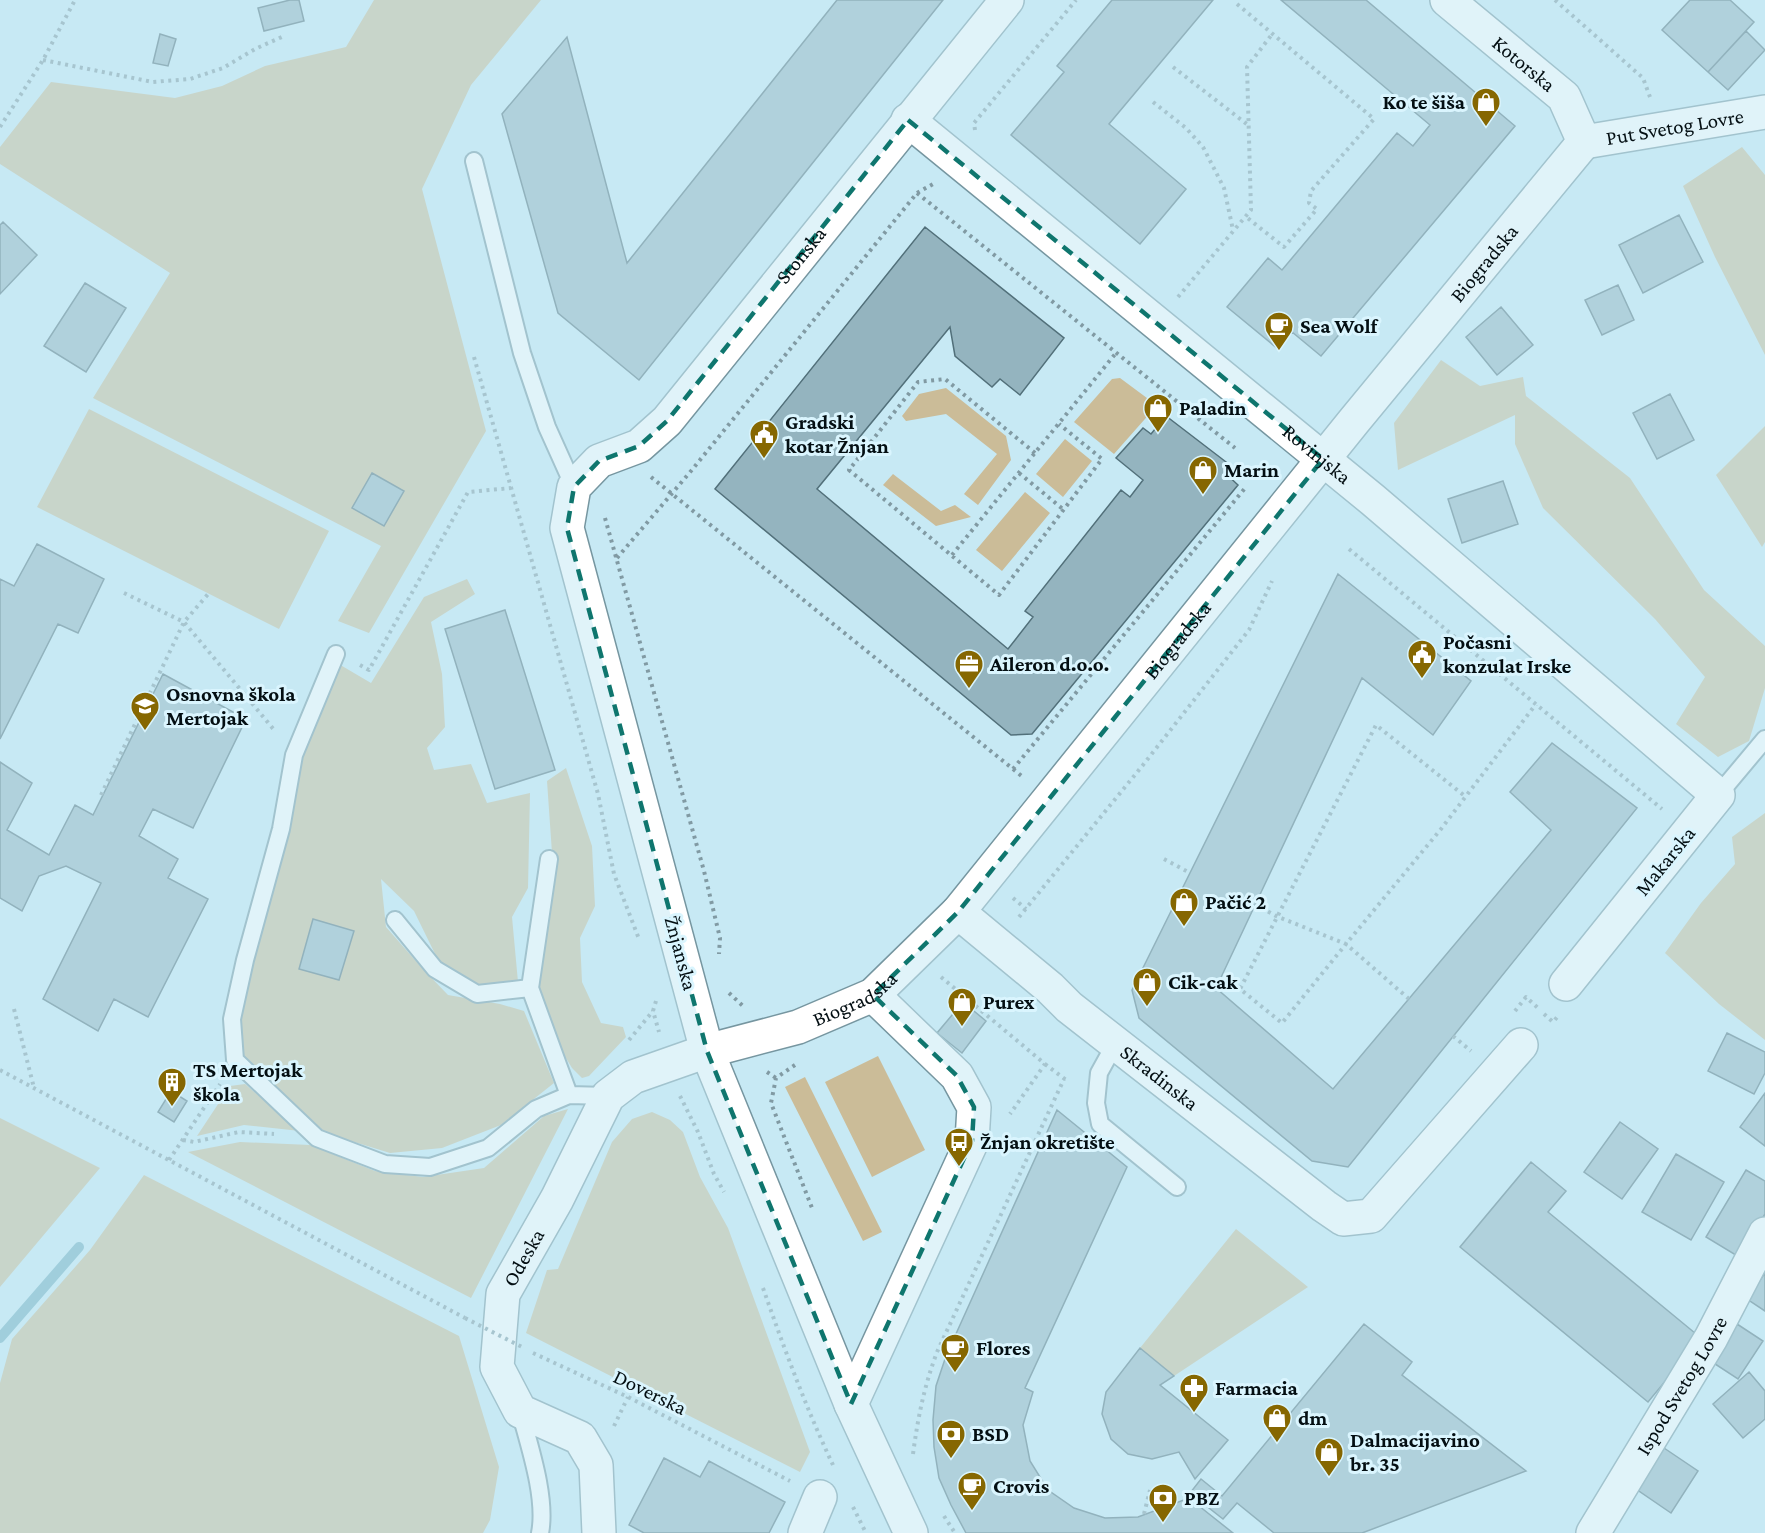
<svg xmlns="http://www.w3.org/2000/svg" width="1765" height="1533" viewBox="0 0 1765 1533" font-family="'Crimson Pro',serif">
<style>
.green{fill:#cbbc98}
.lines{fill:none;stroke-linecap:round;stroke-linejoin:round}
.stream{stroke:#71adbf;stroke-width:10}
.building{fill:#94b4bf;stroke:#52707a;stroke-width:1.5}
.lane-casing{stroke:#7696a0;stroke-width:20}
.street-casing{stroke:#7696a0;stroke-width:36}
.path{stroke:#819aa3;stroke-width:4;stroke-dasharray:3 4.5;stroke-linecap:butt}
.lane{stroke:#fff;stroke-width:16}
.street{stroke:#fff;stroke-width:33}
.path-bridge{stroke:#819aa3;stroke-width:4;stroke-dasharray:3 4.5;stroke-linecap:butt}
.marked{fill:none;stroke:#0f766e;stroke-width:4.5;stroke-dasharray:12 8;stroke-linejoin:round}
.labels{text-anchor:middle;stroke-width:6;stroke-linejoin:round;paint-order:stroke}
.street-label{font-size:21px;fill:#040f13;stroke:#daf5fe}
.poi-label{font-size:21px;font-weight:bold;fill:#040f13;stroke:#daf5fe;text-anchor:start}
</style>
<rect width="100%" height="100%" fill="#c7e9f4"/>
<path class="green" d="M374,0H541L471,85L422,189L486,431L369,633L338,621L381,546L93,398L170,273L0,164V147L51,82L175,98L222,86L265,66L346,47Z
M1742,147L1765,175V355L1715,257L1683,186Z
M1441,360L1480,386L1523,377L1526,396L1630,478L1704,590L1765,646V688L1749,741L1718,757L1676,724L1705,677L1655,619L1543,508L1515,444V415L1398,470L1394,423Z
M1120,378L1151,401L1152,411L1114,454L1074,422L1112,379Z
M946,388L1006,436L1011,460L978,505L964,494L997,454L946,414L906,421L902,416L919,394Z
M89,409L329,531L279,629L37,507Z
M1765,426V542L1762,547L1716,475Z
M1065,439L1092,461L1063,497L1036,474Z
M893,474L941,511L955,505L971,517L936,526L883,485Z
M1025,492L1050,513L1002,571L976,550Z
M467,579L475,594L431,622L442,674L445,727L427,748L434,770L471,764L487,803L530,793L528,888L512,917L518,982L475,986L440,964L414,911L381,879L386,927L422,968L448,995L500,1004L524,1011L554,1083L501,1125L442,1148L390,1153L322,1132L242,1058L238,1017L299,761L337,663L371,683L424,597Z
M566,768L592,846L595,906L580,938L582,982L601,1023L623,1027L626,1037L589,1076L582,1078L572,1068L553,1037L538,987L552,853L547,781Z
M1765,813V1040L1719,1004L1665,953L1701,903L1735,864L1732,837Z
M878,1056L925,1150L872,1177L825,1082Z
M805,1077L882,1232L863,1241L785,1087Z
M245,1084L300,1131L244,1125L197,1136L230,1086Z
M568,1109L471,1298L188,1152L240,1142L310,1145L375,1171L423,1177L484,1168L544,1116Z
M652,1112L670,1120L683,1132L700,1177L728,1228L810,1452L800,1472L526,1333L547,1270L558,1269L612,1142L632,1119Z
M0,1118L100,1168L0,1287Z
M144,1175L459,1336L499,1467L490,1520L483,1533H0V1383L12,1339L90,1250Z
M1236,1229L1308,1287L1174,1376L1140,1348Z"/>
<g class="lines">
<path class="stream" d="M0,1338L79,1247"/>
</g>
<path class="building" d="M290,0H299L304,21L264,31L258,8Z
M837,0H943L639,380L558,313L502,114L567,37L627,263Z
M1112,0H1213L1109,124L1186,189L1140,244L1011,135L1064,72L1057,66Z
M1281,0H1366L1515,126L1321,356L1292,332L1278,349L1227,307L1268,258L1282,270L1397,133L1413,146L1430,125Z
M1690,0H1730L1754,22L1708,72L1662,30Z
M1746,31L1765,50L1728,90L1708,72Z
M160,34L176,39L168,66L153,63Z
M1679,215L1703,262L1643,293L1619,245Z
M3,222L37,255L0,294V225Z
M925,227L1064,338L1020,395L1000,379L992,387L955,356L950,327L817,489L1008,649L1033,617L1025,611L1121,490L1130,497L1143,480L1116,458L1143,428L1151,434L1166,416L1230,465L1224,472L1238,485L1032,734L1011,735L715,489Z
M85,283L126,308L86,372L44,346Z
M1618,285L1634,320L1602,335L1585,300Z
M1501,307L1533,345L1497,375L1466,337Z
M1670,394L1694,440L1657,459L1633,413Z
M372,473L404,491L384,526L352,508Z
M1503,481L1518,524L1462,543L1448,499Z
M37,544L104,579L78,633L58,624L0,739V579L14,586Z
M1338,574L1471,681L1433,735L1362,678L1216,988L1333,1089L1551,830L1510,792L1552,743L1637,808L1348,1167L1312,1161L1139,1018L1132,990Z
M505,610L555,770L495,789L445,629Z
M163,674L246,719L193,828L153,809L139,836L178,859L168,878L208,899L148,1017L114,999L98,1031L43,999L101,883L66,866L39,876L22,911L0,898V762L32,783L7,830L49,855L75,805L93,815Z
M313,919L354,931L339,980L299,969Z
M963,1002L986,1021L962,1053L937,1033Z
M1727,1033L1765,1052V1073L1754,1094L1708,1071Z
M171,1091L187,1101L174,1122L158,1112Z
M1765,1093V1146L1740,1127Z
M1057,1110L1127,1167L1025,1388L1033,1392L1023,1425L1030,1461L1048,1490L1074,1508L1105,1518L1138,1517L1189,1498L1233,1533H966L951,1505L939,1478L934,1447L933,1420L936,1386L946,1356Z
M1620,1122L1658,1149L1622,1199L1584,1172Z
M1676,1154L1724,1182L1691,1240L1642,1212Z
M1531,1162L1566,1191L1548,1212L1701,1338L1648,1402L1460,1247Z
M1746,1170L1765,1181V1214L1739,1257L1706,1237Z
M1765,1273V1311L1747,1299Z
M1364,1324L1412,1362L1402,1375L1526,1471L1362,1533H1274L1237,1503L1223,1519L1190,1493L1201,1479L1222,1496Z
M1737,1324L1763,1341L1738,1379L1712,1362Z
M1140,1348L1174,1376L1160,1385L1228,1440L1195,1479L1179,1452L1152,1459L1128,1454L1111,1439L1102,1414L1106,1392Z
M1749,1372L1765,1391V1419L1743,1438L1713,1404Z
M1664,1448L1698,1471L1671,1513L1636,1489Z
M664,1458L700,1477L709,1461L785,1502L769,1533H644L629,1525Z"/>
<g class="lines">
<g class="lane-casing">
<path id="lane" d="M474,161L522,353L547,427L574,487
M336,654L294,755L281,829L245,960L232,1019L235,1060L317,1138L385,1164L430,1167L488,1148L536,1109L569,1095L608,1096
M1718,795L1765,739
M549,859L530,988L569,1095
M395,920L435,969L477,994L530,988
M1115,1044L1099,1073L1096,1103L1100,1124L1177,1187
M520,1411C529,1445 547,1498 540,1533"/>
</g>
<g class="street-casing">
<g id="street">
<path id="s1" d="M1447,0L1564,97L1584,142"/>
<path id="s2" d="M908,120L1373,500L1718,795L1566,984"/>
<path id="s3" d="M1584,142L1765,112"/>
<path id="s4" d="M958,912L1050,988L1069,1007L1324,1206L1343,1219L1371,1216L1521,1045"/>
<path d="M851,1404L972,1141L974,1107L957,1076L873,995"/>
<path id="s5" d="M599,1533L596,1465L580,1438L520,1411L497,1367L503,1294L557,1199L608,1096L633,1077L707,1051L798,1027L873,995L958,912L1354,421L1584,142"/>
<path d="M805,1533L820,1497"/>
<path id="s6" d="M911,1533L851,1404L707,1051L567,528L574,487L599,461L639,446L667,421L1007,0"/>
<path id="s7" d="M1593,1533L1711,1338L1765,1234"/>
</g>
</g>
<path class="path" d="M1555,0L1643,78L1650,97
M1237,4L1374,119L1311,191L1309,203L1317,209L1284,247L1245,216
M43,60L153,82L190,79L223,68L255,49L284,36
M1173,67L1248,125
M1153,102L1186,128L1203,147L1224,188L1233,230
M0,127L43,60L75,0
M975,130L974,123L1076,0
M917,193L1235,448
M1178,297L1251,210L1247,67L1273,33
M474,357L598,794L614,874L639,939
M1035,453L945,379L918,382L849,470L999,595L1102,459L1059,424
M1019,473L1064,510
M651,477L1013,769L1246,487
M605,518L704,871L720,938L719,954
M1349,549L1662,809
M952,555L1116,353
M617,558L691,471L917,193L933,184
M124,593L184,622L275,731
M360,665L369,670L468,492L511,488
M1013,769L1024,778
M101,795L184,622L209,593
M1164,859L1190,873
M1013,898L1026,909
M1255,904L1276,916L1346,944L1441,829L1536,704
M1019,917L1143,765L1249,630L1272,581
M941,977L1045,1064L1010,1114
M729,993L743,1006
M1409,999L1346,944L1282,1023L1240,989L1376,725L1466,797
M656,1001L653,1011L659,1032
M14,1009L34,1088
M1515,1011L1526,997L1539,1009
M1544,1014L1553,1022L1558,1016
M1453,1036L1471,1051
M629,1040L653,1011
M1045,1064L1066,1080
M795,1065L776,1078L771,1103L812,1208
M0,1070L465,1318
M767,1072L776,1078
M680,1096L698,1132L714,1174L724,1192
M183,1140L194,1142L239,1132L274,1134
M169,1160L220,1084
M763,1288C784,1348 806,1408 833,1465
M533,1353L628,1397L790,1481
M614,1426L628,1397
M913,1454C918,1417 924,1387 937,1352L1064,1079
M853,1507L866,1533
M1144,1514L1150,1490
M944,1516L955,1533"/>
<use href="#lane" class="lane"/>
<use href="#street" class="street"/>
<path class="path-bridge" d="M465,1318L522,1347"/>
</g>
<path d="M0 0H1765V1533H0ZM908,120L1323,459L958,912L873,995L957,1076L974,1107L972,1141L851,1404L707,1051L567,528L574,487L599,461L639,446L667,421Z" fill="#c7e9f4" fill-opacity=".55" fill-rule="evenodd"/>
<path class="marked" d="M908,120L1323,459L958,912L873,995L957,1076L974,1107L972,1141L851,1404L707,1051L567,528L574,487L599,461L639,446L667,421Z"/>
<defs>
<g id="shop-pin" transform="scale(1.5)"><path d="M0 17L-7.5 6A9.5 9.5 0 1 1 7.5 6Z" fill="#866701" stroke="#daf5fe"/><path d="M-5-2.5h2.3a2.7 3.5 0 0 1 5.4 0H5L5.5 6h-11ZM-1.5-2.5h3a1.5 2.3 0 0 0-3 0Z" fill="#fff"/></g>
<g id="cafe-pin" transform="scale(1.5)"><path d="M0 17L-7.5 6A9.5 9.5 0 1 1 7.5 6Z" fill="#866701" stroke="#daf5fe"/><path d="M-5.5-4.5H6V0H3Q3 3.5 0 3.5H-2.5Q-5.5 3.5-5.5 0ZM3-3.2v2h1.7v-2ZM-6 4.5H4V6H-6Z" fill="#fff"/></g>
<g id="civic-pin" transform="scale(1.5)"><path d="M0 17L-7.5 6A9.5 9.5 0 1 1 7.5 6Z" fill="#866701" stroke="#daf5fe"/><path d="M-.6-6.5H3V-4.5H.6V-3L4-1V1h2V6H-6V1h2V-1L-.6-3ZM-1.2 2.5V6h2.4V2.5Z" fill="#fff"/></g>
<g id="office-pin" transform="scale(1.5)"><path d="M0 17L-7.5 6A9.5 9.5 0 1 1 7.5 6Z" fill="#866701" stroke="#daf5fe"/><path d="M-6-3h4V-5.5h4V-3h4V5H-6ZM-1-4.5V-3h2v-1.5ZM-6 0V1H6V0Z" fill="#fff"/></g>
<g id="school-pin" transform="scale(1.5)"><path d="M0 17L-7.5 6A9.5 9.5 0 1 1 7.5 6Z" fill="#866701" stroke="#daf5fe"/><path d="M0-5L7-2L0 1L-7-2ZM-4 1L0 2.5L4 1V4Q0 6-4 4Z" fill="#fff"/></g>
<g id="building-pin" transform="scale(1.5)"><path d="M0 17L-7.5 6A9.5 9.5 0 1 1 7.5 6Z" fill="#866701" stroke="#daf5fe"/><path d="M-4-6H4V6H1V3H-1V6H-4ZM-2.5-4.3h1.7v1.8h-1.7ZM.8-4.3h1.7v1.8H.8ZM-2.5-1h1.7V.8h-1.7ZM.8-1h1.7V.8H.8Z" fill="#fff"/></g>
<g id="bus-pin" transform="scale(1.5)"><path d="M0 17L-7.5 6A9.5 9.5 0 1 1 7.5 6Z" fill="#866701" stroke="#daf5fe"/><path d="M-5-6H5V4H4V6H2V4H-2V6H-4V4H-5ZM-3.5-4V0h7V-4ZM-3.5 1.2v1.5H-2V1.2ZM2 1.2v1.5H3.5V1.2Z" fill="#fff"/></g>
<g id="pharmacy-pin" transform="scale(1.5)"><path d="M0 17L-7.5 6A9.5 9.5 0 1 1 7.5 6Z" fill="#866701" stroke="#daf5fe"/><path d="M-2-6h4v4h4v4h-4v4h-4v-4h-4v-4h4Z" fill="#fff"/></g>
<g id="bank-pin" transform="scale(1.5)"><path d="M0 17L-7.5 6A9.5 9.5 0 1 1 7.5 6Z" fill="#866701" stroke="#daf5fe"/><path d="M-6-4H6V4H-6ZM0-2.3a2.3 2.3 0 1 0 0 4.6a2.3 2.3 0 1 0 0-4.6Z" fill="#fff"/></g>
</defs>
<g fill-rule="evenodd">
<use href="#shop-pin" x="1486" y="102"/>
<use href="#cafe-pin" x="1279" y="326"/>
<use href="#shop-pin" x="1158" y="408"/>
<use href="#civic-pin" x="764" y="434"/>
<use href="#shop-pin" x="1203" y="470"/>
<use href="#civic-pin" x="1422" y="654"/>
<use href="#office-pin" x="969" y="664"/>
<use href="#school-pin" x="145" y="706"/>
<use href="#shop-pin" x="1184" y="902"/>
<use href="#shop-pin" x="1147" y="982"/>
<use href="#shop-pin" x="962" y="1002"/>
<use href="#building-pin" x="172" y="1082"/>
<use href="#bus-pin" x="959" y="1142"/>
<use href="#cafe-pin" x="955" y="1348"/>
<use href="#pharmacy-pin" x="1194" y="1388"/>
<use href="#shop-pin" x="1277" y="1418"/>
<use href="#bank-pin" x="951" y="1434"/>
<use href="#shop-pin" x="1329" y="1452"/>
<use href="#cafe-pin" x="972" y="1486"/>
<use href="#bank-pin" x="1163" y="1498"/>
</g>
<g class="labels">
<g class="street-label">
<text dy="7" stroke="none"><textPath href="#s1" startOffset="100">Kotorska</textPath></text>
<text dy="7" stroke="none"><textPath href="#s3" startOffset="92">Put Svetog Lovre</textPath></text>
<text dy="7" stroke="none"><textPath href="#s6" startOffset="1436">Stonska</textPath></text>
<text dy="7" stroke="none"><textPath href="#s5" startOffset="1752">Biogradska</textPath></text>
<text dy="7" stroke="none"><textPath href="#s2" startOffset="528">Rovinjska</textPath></text>
<text dy="7" stroke="none"><textPath href="#s5" startOffset="1266">Biogradska</textPath></text>
<text transform="translate(1665 861) rotate(-51)" y="7">Makarska</text>
<text transform="translate(681 953) rotate(75)" y="7">Žnjanska</text>
<text dy="7" stroke="none"><textPath href="#s5" startOffset="780">Biogradska</textPath></text>
<text dy="7" stroke="none"><textPath href="#s4" startOffset="261">Skradinska</textPath></text>
<text dy="7" stroke="none"><textPath href="#s5" startOffset="330">Odeska</textPath></text>
<text dy="7" stroke="none"><textPath href="#s7" startOffset="172">Ispod Svetog Lovre</textPath></text>
<text transform="translate(650 1392) rotate(26)" y="7">Doverska</text>
</g>
<g class="poi-label">
<text x="1465" y="109" text-anchor="end">Ko te šiša</text>
<text x="1300" y="333">Sea Wolf</text>
<text x="1179" y="415">Paladin</text>
<text x="785" y="429">Gradski<tspan x="785" dy="24">kotar Žnjan</tspan></text>
<text x="1224" y="477">Marin</text>
<text x="1443" y="649">Počasni<tspan x="1443" dy="24">konzulat Irske</tspan></text>
<text x="990" y="671">Aileron d.o.o.</text>
<text x="166" y="701">Osnovna škola<tspan x="166" dy="24">Mertojak</tspan></text>
<text x="1205" y="909">Pačić 2</text>
<text x="1168" y="989">Cik-cak</text>
<text x="983" y="1009">Purex</text>
<text x="193" y="1077">TS Mertojak<tspan x="193" dy="24">škola</tspan></text>
<text x="980" y="1149">Žnjan okretište</text>
<text x="976" y="1355">Flores</text>
<text x="1215" y="1395">Farmacia</text>
<text x="1298" y="1425">dm</text>
<text x="972" y="1441">BSD</text>
<text x="1350" y="1447">Dalmacijavino<tspan x="1350" dy="24">br. 35</tspan></text>
<text x="993" y="1493">Crovis</text>
<text x="1184" y="1505">PBZ</text>
</g>
</g>
</svg>
